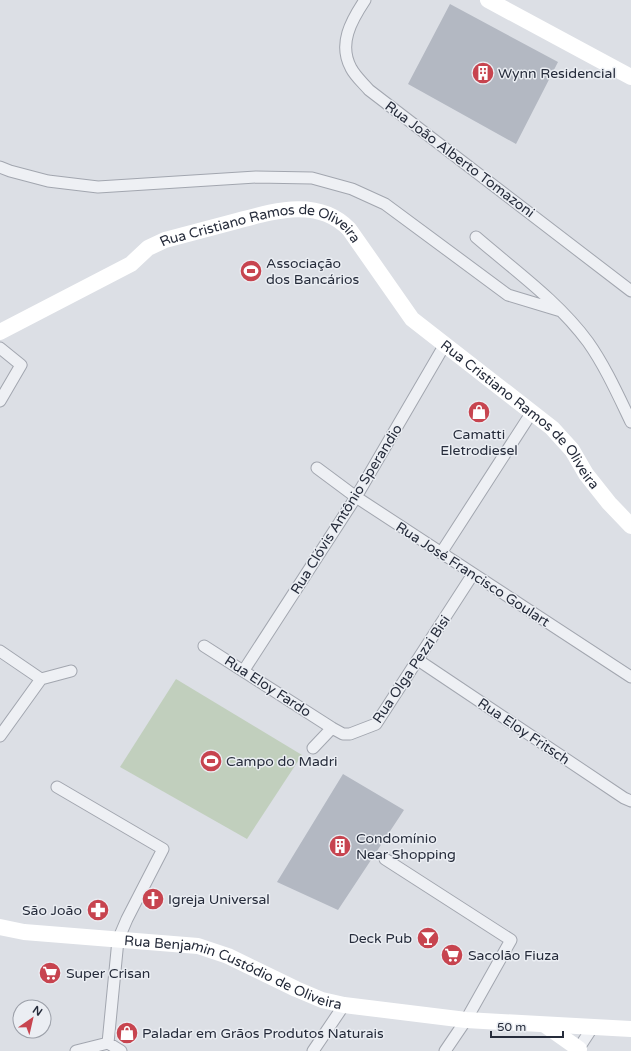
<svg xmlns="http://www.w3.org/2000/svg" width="631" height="1051" viewBox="0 0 631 1051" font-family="'Varela Round',sans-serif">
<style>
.green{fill:#c1cfbd}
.building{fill:#b3b8c2}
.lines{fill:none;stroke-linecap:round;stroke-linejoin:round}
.street-casing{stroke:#a2a6af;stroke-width:13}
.street{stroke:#eef0f4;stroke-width:11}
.secondary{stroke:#fff;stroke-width:16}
.labels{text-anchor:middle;stroke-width:3;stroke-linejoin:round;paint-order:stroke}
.poi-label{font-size:14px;fill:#262c3b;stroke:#ebeef3;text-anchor:start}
.street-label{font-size:14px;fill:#262c3b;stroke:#ebeef3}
</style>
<rect width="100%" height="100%" fill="#dcdfe5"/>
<path class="green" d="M176,679L302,755L247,839L120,767Z"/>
<path class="building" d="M450,4L558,62L516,144L408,84Z
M343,774L404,810L338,910L277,882Z"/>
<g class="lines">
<g class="street-casing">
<path id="street" d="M365,0C351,21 338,44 351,68C355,76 363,83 369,90L631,291
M0,167L10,171L48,181L98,187L256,177L312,178L352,189L385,204L508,295L561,311
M476,237C514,270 558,301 588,342C605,366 618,395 631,422
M0,348L21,365L0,401
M317,468L356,497L631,677
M441,553L532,412
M204,646L332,728L343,734H350L376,724L473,574
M0,651L41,679L71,671
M418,660L624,798L631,801
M244,670L356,497L444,346
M0,736L41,679
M313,748L332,728
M57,787L163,849L127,919L118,940L108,1043
M385,859L511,940L466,1020L445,1051
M108,1043L121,1051
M76,1051L108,1043
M313,1051L344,1005
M577,1051L592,1028"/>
</g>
<use href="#street" class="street"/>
<g class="secondary">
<path d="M488,0L631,77"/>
<path id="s1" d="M0,332L131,264L148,248L165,240C188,234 210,228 233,222C271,212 317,196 349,229L412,319L552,428L572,450L586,474L609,503L631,526"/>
<path id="s2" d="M0,927L24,932L198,946L228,956L296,989L322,1000L344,1005L466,1020L631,1029"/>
<path d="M545,1025L579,1049"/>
</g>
</g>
<defs>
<g id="building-disc" transform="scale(1.15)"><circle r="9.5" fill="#c7444f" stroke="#ebeef3"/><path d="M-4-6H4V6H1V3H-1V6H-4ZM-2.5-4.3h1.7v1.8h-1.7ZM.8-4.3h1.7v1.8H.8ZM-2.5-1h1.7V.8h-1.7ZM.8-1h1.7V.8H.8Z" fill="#fff"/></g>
<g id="stadium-disc" transform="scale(1.15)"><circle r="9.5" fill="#c7444f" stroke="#ebeef3"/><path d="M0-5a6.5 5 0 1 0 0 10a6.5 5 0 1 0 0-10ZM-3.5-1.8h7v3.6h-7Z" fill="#fff"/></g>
<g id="shop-disc" transform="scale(1.15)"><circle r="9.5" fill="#c7444f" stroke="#ebeef3"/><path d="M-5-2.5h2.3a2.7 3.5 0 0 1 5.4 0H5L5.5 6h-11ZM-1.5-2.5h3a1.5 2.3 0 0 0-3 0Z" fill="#fff"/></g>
<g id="church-disc" transform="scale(1.15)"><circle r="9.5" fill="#c7444f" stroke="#ebeef3"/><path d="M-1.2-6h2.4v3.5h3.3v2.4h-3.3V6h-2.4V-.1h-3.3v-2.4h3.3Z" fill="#fff"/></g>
<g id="pharmacy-disc" transform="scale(1.15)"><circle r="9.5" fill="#c7444f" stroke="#ebeef3"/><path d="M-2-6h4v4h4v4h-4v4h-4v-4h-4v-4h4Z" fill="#fff"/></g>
<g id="bar-disc" transform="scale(1.15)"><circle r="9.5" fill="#c7444f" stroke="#ebeef3"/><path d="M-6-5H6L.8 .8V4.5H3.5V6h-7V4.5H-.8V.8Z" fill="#fff"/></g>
<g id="supermarket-disc" transform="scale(1.15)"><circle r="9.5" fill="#c7444f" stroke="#ebeef3"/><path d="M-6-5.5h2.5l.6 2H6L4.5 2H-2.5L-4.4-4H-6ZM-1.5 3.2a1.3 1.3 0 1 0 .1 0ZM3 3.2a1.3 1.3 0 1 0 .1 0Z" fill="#fff"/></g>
</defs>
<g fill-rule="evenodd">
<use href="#building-disc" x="483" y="73"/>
<use href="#stadium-disc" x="251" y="271"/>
<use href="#shop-disc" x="479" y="412"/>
<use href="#stadium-disc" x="211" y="761"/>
<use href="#building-disc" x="340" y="846"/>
<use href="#church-disc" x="153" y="899"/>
<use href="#pharmacy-disc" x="98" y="910"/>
<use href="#bar-disc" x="428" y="938"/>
<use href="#supermarket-disc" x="452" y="955"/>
<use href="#supermarket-disc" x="50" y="973"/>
<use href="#shop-disc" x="127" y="1033"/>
</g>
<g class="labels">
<g class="poi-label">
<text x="498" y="78">Wynn Residencial</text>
<text x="266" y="268">Associação<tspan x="266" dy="16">dos Bancários</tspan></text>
<text x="479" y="439" text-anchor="middle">Camatti<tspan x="479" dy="16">Eletrodiesel</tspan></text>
<text x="226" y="766">Campo do Madri</text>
<text x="356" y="843">Condomínio<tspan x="356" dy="16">Near Shopping</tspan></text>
<text x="168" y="904">Igreja Universal</text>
<text x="82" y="915" text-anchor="end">São João</text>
<text x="412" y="943" text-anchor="end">Deck Pub</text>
<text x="468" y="960">Sacolão Fiuza</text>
<text x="66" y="978">Super Crisan</text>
<text x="142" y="1038">Paladar em Grãos Produtos Naturais</text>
</g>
<g class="street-label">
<text transform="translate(460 159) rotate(37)" y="5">Rua João Alberto Tomazoni</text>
<text dy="5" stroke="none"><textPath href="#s1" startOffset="291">Rua Cristiano Ramos de Oliveira</textPath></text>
<text dy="5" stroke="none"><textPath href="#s1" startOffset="638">Rua Cristiano Ramos de Oliveira</textPath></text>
<text transform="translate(346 509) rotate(-58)" y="5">Rua Clóvis Antônio Sperandio</text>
<text transform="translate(473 574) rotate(33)" y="5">Rua José Francisco Goulart</text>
<text transform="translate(411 669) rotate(-56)" y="5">Rua Olga Pezzi Bisi</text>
<text transform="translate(268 686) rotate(33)" y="5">Rua Eloy Fardo</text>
<text transform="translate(524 731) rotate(34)" y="5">Rua Eloy Fritsch</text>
<text dy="5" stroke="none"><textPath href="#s2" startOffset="240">Rua Benjamin Custódio de Oliveira</textPath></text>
</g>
</g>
<g transform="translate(32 1019) rotate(34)"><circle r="19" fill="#ebeef3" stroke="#9ca0a9"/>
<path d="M0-3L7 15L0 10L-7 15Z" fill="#c7444f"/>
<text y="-6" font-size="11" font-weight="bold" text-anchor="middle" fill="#262c3b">N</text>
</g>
<path d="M491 1031v6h72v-6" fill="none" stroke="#262c3b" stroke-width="2"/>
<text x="497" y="1031" font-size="12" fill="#262c3b" stroke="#ebeef3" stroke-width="3" paint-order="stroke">50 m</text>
</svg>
